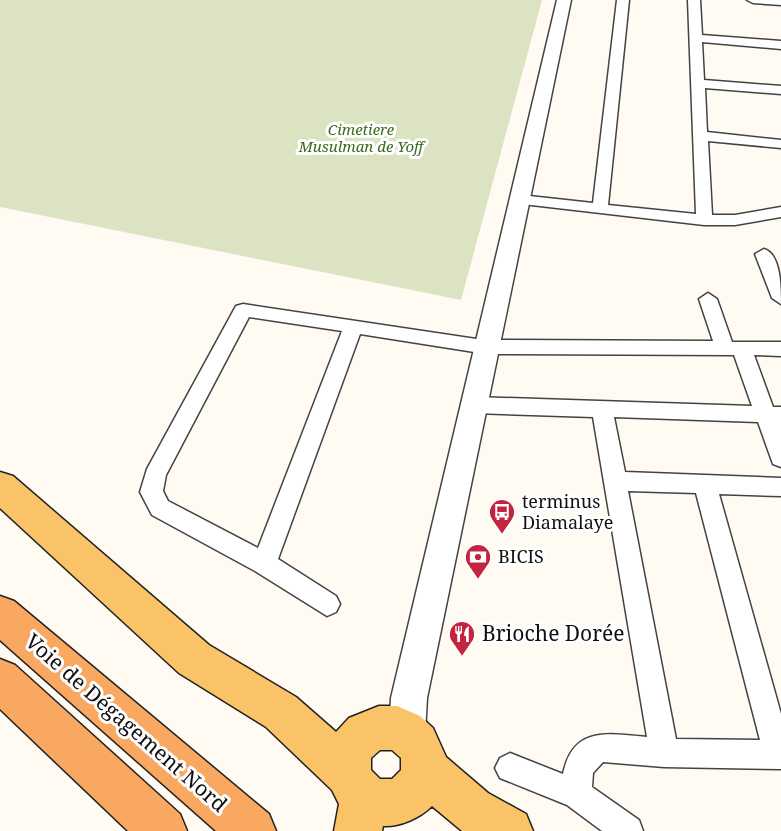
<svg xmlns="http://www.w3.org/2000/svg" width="781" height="831" viewBox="0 0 781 831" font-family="'Noto Serif',serif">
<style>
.cemetery{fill:#dce3c2}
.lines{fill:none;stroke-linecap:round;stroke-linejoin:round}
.minor-casing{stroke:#434343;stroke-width:3}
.tertiary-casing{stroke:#434343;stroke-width:3}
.primary-casing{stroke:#212121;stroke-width:3}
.trunk-casing{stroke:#212121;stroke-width:3}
.minor{fill:#fff;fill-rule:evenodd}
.tertiary{fill:#fff;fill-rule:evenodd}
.primary{fill:#fac368;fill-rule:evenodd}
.trunk{fill:#f8a861;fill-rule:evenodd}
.labels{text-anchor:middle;stroke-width:6;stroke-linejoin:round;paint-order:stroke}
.far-park-label{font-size:15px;font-style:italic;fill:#386a1e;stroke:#fff}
.poi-label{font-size:18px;fill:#101010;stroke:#fff;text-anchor:start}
.near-poi-label{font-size:21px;fill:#101010;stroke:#fff;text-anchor:start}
.near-street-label{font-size:21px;fill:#101010;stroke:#fff}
</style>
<rect width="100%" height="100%" fill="#fffbf3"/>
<path class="cemetery" d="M0,0H542L461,300L0,207Z"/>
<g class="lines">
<g class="minor-casing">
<path id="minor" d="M617,0H629L608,205L696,214L688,0H700L702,35L781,41V49L702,42L704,80L781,86V94L705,88L707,132L781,140V148L708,141L712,215H735L781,207V217L735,225H704L514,203L512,200L520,195L593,203Z
M747,0H781V5L753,3Z
M764,249C781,254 781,288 781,304L772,298L755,254Z
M708,293L717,299L732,342H781V356L754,355L773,407H781V467L773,464L758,422L614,417L625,472L781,478V496L719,494L781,714V769L664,767L603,762L593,773L592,787L639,820L643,831H602L567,805L500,778L495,768L500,758L510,753L563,774C573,725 609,734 647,737L593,417L474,413L467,410L464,405L467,400L474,397L752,406L734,355L487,354L360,334L278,559L336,596L340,604L336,612L327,616L255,571L152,515L140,492L147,469L236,306L243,304L483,340L713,341L699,299ZM249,317L342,331L258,548L168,501L163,491L166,475ZM628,491L696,493L760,740L676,739Z"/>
</g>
<g class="tertiary-casing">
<path id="tertiary" d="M557,0H571L427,698L425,733L420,746L407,751L394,746L389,733L391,698Z"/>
</g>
<g class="primary-casing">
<path id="primary" d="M0,472L13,476L209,645L296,697L336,732L349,718L379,706H397L420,716L433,728L446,757L488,793L526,814L533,831H462L432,806C420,818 400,827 383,826L382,831H334L339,804L332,790L266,727L179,673L0,508ZM380,750H392L401,758V770L392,779H380L371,770V758Z"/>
</g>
<g class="trunk-casing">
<path id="trunk" d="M0,596L14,601L269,814L276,831H216L0,640Z
M0,659L15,665L180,814L187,831H128L0,709Z"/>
</g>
<use href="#minor" class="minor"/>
<use href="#tertiary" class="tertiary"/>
<use href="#primary" class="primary"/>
<use href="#trunk" class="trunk"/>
</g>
<defs>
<g id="bus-pin" transform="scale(1.35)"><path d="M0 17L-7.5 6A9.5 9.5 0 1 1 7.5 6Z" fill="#c32541" stroke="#fff"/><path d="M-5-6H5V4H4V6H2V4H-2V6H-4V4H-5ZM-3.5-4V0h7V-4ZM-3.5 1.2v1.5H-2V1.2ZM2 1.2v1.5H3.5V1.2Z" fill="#fff"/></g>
<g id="bank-pin" transform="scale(1.35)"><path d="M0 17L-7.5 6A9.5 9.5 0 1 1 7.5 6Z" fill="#c32541" stroke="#fff"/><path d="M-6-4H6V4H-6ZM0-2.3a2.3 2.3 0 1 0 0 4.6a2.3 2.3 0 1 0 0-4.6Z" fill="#fff"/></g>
<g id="restaurant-pin" transform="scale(1.35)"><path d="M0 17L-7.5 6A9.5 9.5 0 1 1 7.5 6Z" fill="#c32541" stroke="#fff"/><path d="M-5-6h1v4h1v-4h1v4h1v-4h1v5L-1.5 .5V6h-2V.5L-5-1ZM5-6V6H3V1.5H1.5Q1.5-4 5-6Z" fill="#fff"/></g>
</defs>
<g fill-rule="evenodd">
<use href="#bus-pin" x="502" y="512"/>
<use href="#bank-pin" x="478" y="557"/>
<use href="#restaurant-pin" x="462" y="634"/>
</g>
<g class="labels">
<g class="far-park-label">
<text x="361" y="135">Cimetiere<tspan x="361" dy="17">Musulman de Yoff</tspan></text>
</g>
<g class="poi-label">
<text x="522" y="508">terminus<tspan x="522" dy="21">Diamalaye</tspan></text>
<text x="498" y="563">BICIS</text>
</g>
<g class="near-poi-label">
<text x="482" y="641">Brioche Dorée</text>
</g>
<g class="near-street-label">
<text transform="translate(126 723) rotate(41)" y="7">Voie de Dégagement Nord</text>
</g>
</g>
</svg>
